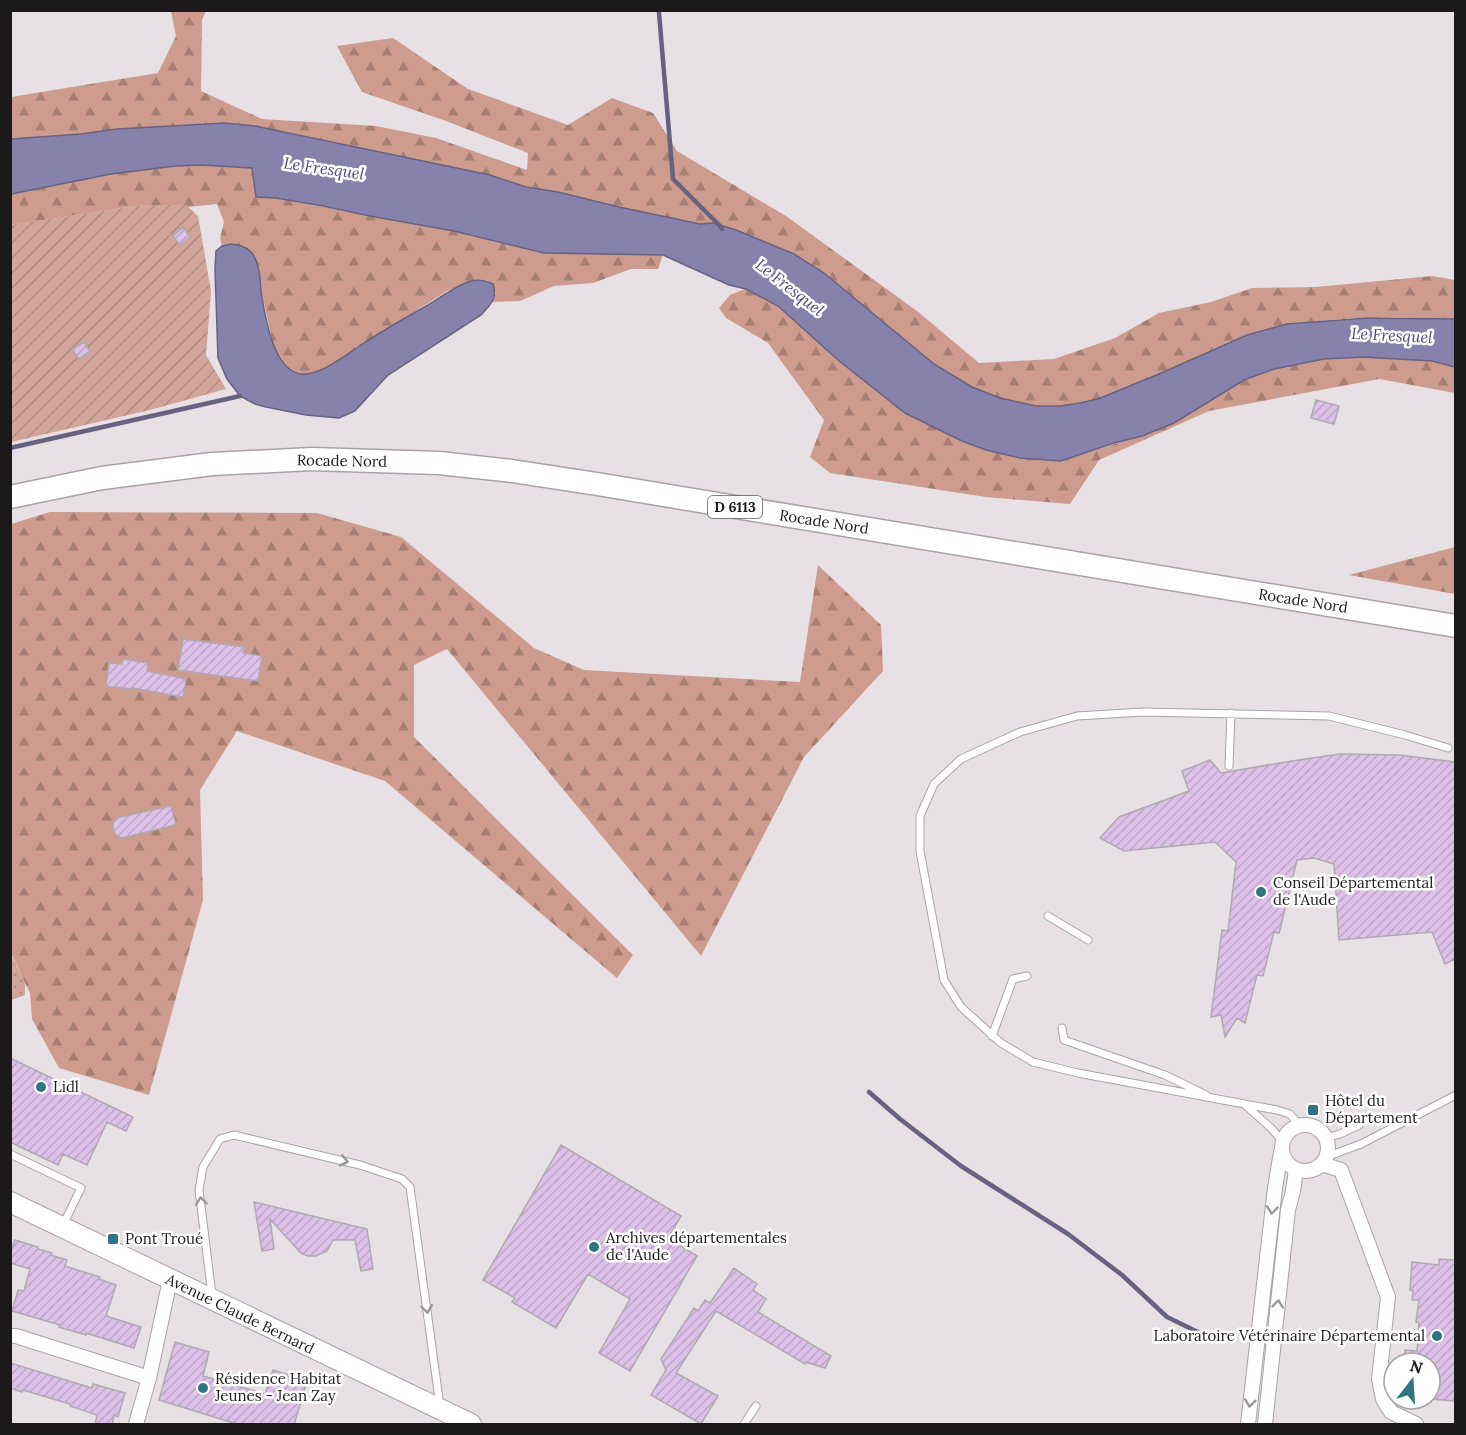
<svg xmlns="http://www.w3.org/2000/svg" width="1466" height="1435" viewBox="0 0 1466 1435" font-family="Lora,serif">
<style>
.grass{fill:url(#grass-dots)}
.forest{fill:url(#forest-firs)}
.garden{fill:url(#garden-furrows)}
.water{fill:#8782ac;stroke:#676280;stroke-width:1.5}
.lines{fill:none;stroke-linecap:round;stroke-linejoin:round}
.stream{stroke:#676280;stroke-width:4.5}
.building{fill:url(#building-hatch);stroke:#aeaab0;stroke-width:1.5}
.lane-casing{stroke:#aaa3a6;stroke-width:9}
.street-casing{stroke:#aaa3a6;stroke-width:16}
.secondary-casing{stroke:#aaa3a6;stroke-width:22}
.primary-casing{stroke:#aaa3a6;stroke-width:25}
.lane{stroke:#fff;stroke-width:7}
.street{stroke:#fff;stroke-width:14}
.secondary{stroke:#fff;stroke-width:20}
.primary{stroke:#fff;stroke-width:22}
.oneway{stroke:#999898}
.poi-dot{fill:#2e7581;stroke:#fff;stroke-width:2}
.labels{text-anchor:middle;stroke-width:5;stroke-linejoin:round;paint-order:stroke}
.shield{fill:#fff;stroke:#605e5f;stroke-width:1.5}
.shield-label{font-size:14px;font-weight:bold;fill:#1c191b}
.street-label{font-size:15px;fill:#1c191b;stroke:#fff}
.poi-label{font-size:15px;fill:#1c191b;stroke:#fff;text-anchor:start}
.water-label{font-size:16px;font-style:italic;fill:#514780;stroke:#fff}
</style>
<defs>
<pattern id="grass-dots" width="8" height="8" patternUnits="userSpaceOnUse" patternTransform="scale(1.5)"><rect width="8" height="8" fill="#d1a599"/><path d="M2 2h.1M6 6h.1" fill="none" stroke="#b38d83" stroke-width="1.8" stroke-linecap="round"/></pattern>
<pattern id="forest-firs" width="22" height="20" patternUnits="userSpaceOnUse" patternTransform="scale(1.5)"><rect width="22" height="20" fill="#cd9c8e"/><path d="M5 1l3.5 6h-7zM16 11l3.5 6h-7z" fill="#a67e73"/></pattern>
<pattern id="garden-furrows" width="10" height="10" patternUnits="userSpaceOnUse" patternTransform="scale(1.5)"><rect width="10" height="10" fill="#d1a599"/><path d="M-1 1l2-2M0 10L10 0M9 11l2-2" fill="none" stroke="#b38d83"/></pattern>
<pattern id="building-hatch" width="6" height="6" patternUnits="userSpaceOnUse" patternTransform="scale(1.5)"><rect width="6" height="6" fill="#dec1e9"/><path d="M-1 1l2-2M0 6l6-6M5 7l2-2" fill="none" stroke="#bea5c7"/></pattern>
</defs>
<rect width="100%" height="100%" fill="#e7e0e4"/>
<path class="grass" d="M10,953L25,982V995L11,1000Z"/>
<path class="forest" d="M171,11H206L202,20L201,91L262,119L376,126L436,138L527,170L528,153L446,121L362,92L337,46L393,38L468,89L568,125L612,98L653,113L677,151L786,216L917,311L979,363L1054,359L1115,338L1159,313L1211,302L1252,288L1316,287L1432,276L1455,280V319L1392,317L1340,319L1299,323L1229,342L1159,374L1098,399L1080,403L1052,407L1036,406L1000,398L972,387L933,364L824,273L700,224L619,207L558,192L526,187L490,175L286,132L225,123L117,129L81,134L11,139V97L158,73L176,36Z
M200,165L253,168L256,197L276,198L454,231L544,253L663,255L658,269H631L593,283L554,286L520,301L493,302L496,292L470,281L447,291L335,362L311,374H298L284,364L274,349L262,294L231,244L222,246L220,238L224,222L217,204L189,207L143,205L11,225L10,194L111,174L175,166Z
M745,289L778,306L838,360L905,413L962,441L986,450L1020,458L1038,460L1061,461L1121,442L1141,427L1253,370L1340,352L1455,361V393L1379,379L1209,411L1099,460L1070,504L986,497L830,473L810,457L824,420L768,343L726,318L719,308L730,295Z
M50,512L317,513L401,537L534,648L584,670L800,682L818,565L881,625L883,671L804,757L701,956L447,649L414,665V737L633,955L617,978L385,781L237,731L200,790L203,900L149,1095L59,1068L32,1019L30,993L11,953V524Z
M1455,547V594L1349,575Z"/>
<path class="garden" d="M143,205H186L198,216L211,291L206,355L226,389L150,410L11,442L10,225Z"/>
<path class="water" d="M225,123L255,126L490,175L526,187L558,192L619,207L700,224L713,223L736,230L794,254L824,273L934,364L972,387L1000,398L1036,406H1060L1080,403L1098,399L1159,374L1247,335L1287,324L1368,318L1455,319V367L1432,361L1363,357L1324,359L1274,369L1244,380L1174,423L1142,436L1114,443L1061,461L1020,458L986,450L962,441L905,413L838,360L778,306L746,289L729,285L663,255L544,253L454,231L370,216L323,206L276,198L256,197L252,168L200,165L175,166L111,174L11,194V139L81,134L117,129Z
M231,244C238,245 246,246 251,252C260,263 260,279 261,292C265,315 272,368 300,374C318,377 346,355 361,345C382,331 405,318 428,305C439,298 459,284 471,281C480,279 486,281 493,284C498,299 490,305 481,315L388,375L355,411L339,418L306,415L266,407L255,404L240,396L227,379L218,358L215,269L216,251L222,246Z"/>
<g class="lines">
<path class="stream" d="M659,13L673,179L720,226L722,229
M10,448L240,396
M869,1092L900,1119L961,1166L1068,1234L1122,1275L1167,1317L1206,1336"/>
</g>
<path class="building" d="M183,227L190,237L180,245L173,236Z
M84,342L90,351L79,359L72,349Z
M1316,400L1339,406L1334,424L1311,418Z
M183,639L244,647L243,653L262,656L258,681L178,670Z
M123,659L148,663L147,671L186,679L183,697L132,688V689L106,686L109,663L122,664Z
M1340,754L1399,755L1455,762V846L1454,848L1455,852V959L1445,964L1432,932L1339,940L1334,864L1314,858L1297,860L1279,933L1274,932L1263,976L1257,975L1245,1023L1237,1018L1225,1037L1221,1015L1211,1017L1222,930L1228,931L1236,862L1215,842L1124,851L1100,838L1119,817L1189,791L1182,771L1210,760L1221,773L1292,761Z
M171,806L176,825L121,838L116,835L113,829V823L116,818Z
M10,1058L133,1117L126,1131L107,1122L87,1165L63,1154L58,1165L10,1142Z
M561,1145L681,1216L668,1238L697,1256L630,1371L599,1353L630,1299L588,1274L556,1328L512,1302L515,1298L483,1280Z
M254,1202L367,1229L373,1269L361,1271L355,1240H333L327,1251L316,1256H308L301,1253L270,1219L274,1249L262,1251Z
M15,1240L38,1247V1249L52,1253L51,1255L67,1260L65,1266L100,1277L99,1279L116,1285L106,1316L141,1327L134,1348L86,1333V1335L59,1327L60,1325L12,1311L18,1290L24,1291L30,1269L10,1263V1254Z
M1439,1259L1455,1260V1401L1430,1399V1363H1405V1350L1417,1351L1419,1323L1416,1322L1419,1300H1412L1413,1291L1410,1290L1412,1262L1439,1265Z
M734,1268L757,1284L753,1290L766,1299L758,1312L831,1356L825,1368L806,1362L805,1364L716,1311L676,1373L718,1396L701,1424L651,1395L666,1370L661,1359L694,1308L698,1311L705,1300L710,1303Z
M175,1342L209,1352L203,1376L265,1394L273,1370L307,1381L294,1425H240L159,1400Z
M10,1363L92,1388L93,1384L125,1393L118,1417L114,1415L112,1425H95L97,1415L70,1406V1404L23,1390L22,1392L10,1388Z"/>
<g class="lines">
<g class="lane-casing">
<path id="lane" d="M1229,766L1231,713
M1048,916L1088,940
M1062,1028L1064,1040L1165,1075L1206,1095
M992,1036L1013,979L1027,976
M1244,1104L1272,1129L1282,1141
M1299,1125L1290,1114L1277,1110L1078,1073L1033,1062L1001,1043L961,1007L944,980L920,851V816L934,784L961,759L1020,732L1077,716L1143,712L1329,716L1405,735L1448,748
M1326,1138L1340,1134L1359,1125
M10,1154L81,1188L63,1225
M1326,1157L1361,1144L1456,1095
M212,1295L199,1190L203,1167L220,1139L234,1135L360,1165L402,1179L410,1187L440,1406
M1381,1366L1394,1368
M744,1424L756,1406"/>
</g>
<g class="street-casing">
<path id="street" d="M1282 1148a23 23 0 1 1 46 0a23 23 0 1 1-46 0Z
M1322,1164L1341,1170L1388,1297L1379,1379L1383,1399L1391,1412L1416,1424
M10,1336H16L149,1378
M136,1424L149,1378L170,1280
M1248,1424L1275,1188L1281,1152
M1265,1424L1288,1210L1293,1191L1296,1170"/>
</g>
<g class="secondary-casing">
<path id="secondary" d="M10,1202L471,1424"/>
</g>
<g class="primary-casing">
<path id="primary" d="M10,497L102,478L212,464L312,459L439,463L512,471L597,484L1456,626"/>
</g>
<use href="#lane" class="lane"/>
<use href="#street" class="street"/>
<use href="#secondary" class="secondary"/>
<use href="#primary" class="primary"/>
</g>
<defs><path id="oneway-chevron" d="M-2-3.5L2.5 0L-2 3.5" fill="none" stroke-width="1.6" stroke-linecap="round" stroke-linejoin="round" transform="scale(1.5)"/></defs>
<g class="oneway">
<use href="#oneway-chevron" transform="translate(344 1161) rotate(13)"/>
<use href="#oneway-chevron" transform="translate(201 1201) rotate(-97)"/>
<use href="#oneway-chevron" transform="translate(1272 1210) rotate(96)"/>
<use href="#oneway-chevron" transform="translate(1278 1304) rotate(-84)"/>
<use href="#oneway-chevron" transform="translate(427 1309) rotate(82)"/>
<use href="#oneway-chevron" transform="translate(1250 1403) rotate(97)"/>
</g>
<g class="poi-dot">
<circle cx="1261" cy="892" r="6"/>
<circle cx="41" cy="1087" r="6"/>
<rect x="1307" y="1104" width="12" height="12" rx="3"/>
<rect x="107" y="1233" width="12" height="12" rx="3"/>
<circle cx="594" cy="1247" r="6"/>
<circle cx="1437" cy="1336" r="6"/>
<circle cx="203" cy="1388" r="6"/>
</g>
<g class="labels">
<rect class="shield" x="708" y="496" width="54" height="22" rx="4.5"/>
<g class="shield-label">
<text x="735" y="512">D 6113</text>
</g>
<g class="street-label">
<text transform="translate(342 461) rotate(1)" y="5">Rocade Nord</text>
<text transform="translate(824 522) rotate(9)" y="5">Rocade Nord</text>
<text transform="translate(1303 601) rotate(9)" y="5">Rocade Nord</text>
<text transform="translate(240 1314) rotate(26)" y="5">Avenue Claude Bernard</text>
</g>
<g class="poi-label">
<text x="1273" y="888">Conseil Départemental<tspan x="1273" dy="17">de l'Aude</tspan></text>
<text x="53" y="1092">Lidl</text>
<text x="1325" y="1106">Hôtel du<tspan x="1325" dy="17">Département</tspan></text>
<text x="606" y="1243">Archives départementales<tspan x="606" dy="17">de l'Aude</tspan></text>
<text x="125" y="1244">Pont Troué</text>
<text x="1425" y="1341" text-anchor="end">Laboratoire Vétérinaire Départemental</text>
<text x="215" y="1384">Résidence Habitat<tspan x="215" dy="17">Jeunes - Jean Zay</tspan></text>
</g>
<g class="water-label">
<text transform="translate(324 168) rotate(8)" y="6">Le Fresquel</text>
<text transform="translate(790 287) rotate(38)" y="6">Le Fresquel</text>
<text transform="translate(1392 335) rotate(3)" y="6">Le Fresquel</text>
</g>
</g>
<rect width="1466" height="1435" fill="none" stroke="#1c191b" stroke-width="24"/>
<g transform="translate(1412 1381) rotate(17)"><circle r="28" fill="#ffffff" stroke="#a4a3a4" stroke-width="1.5"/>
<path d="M0-4.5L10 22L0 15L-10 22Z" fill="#2e7581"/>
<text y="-9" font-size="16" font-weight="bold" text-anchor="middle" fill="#1c191b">N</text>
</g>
</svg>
